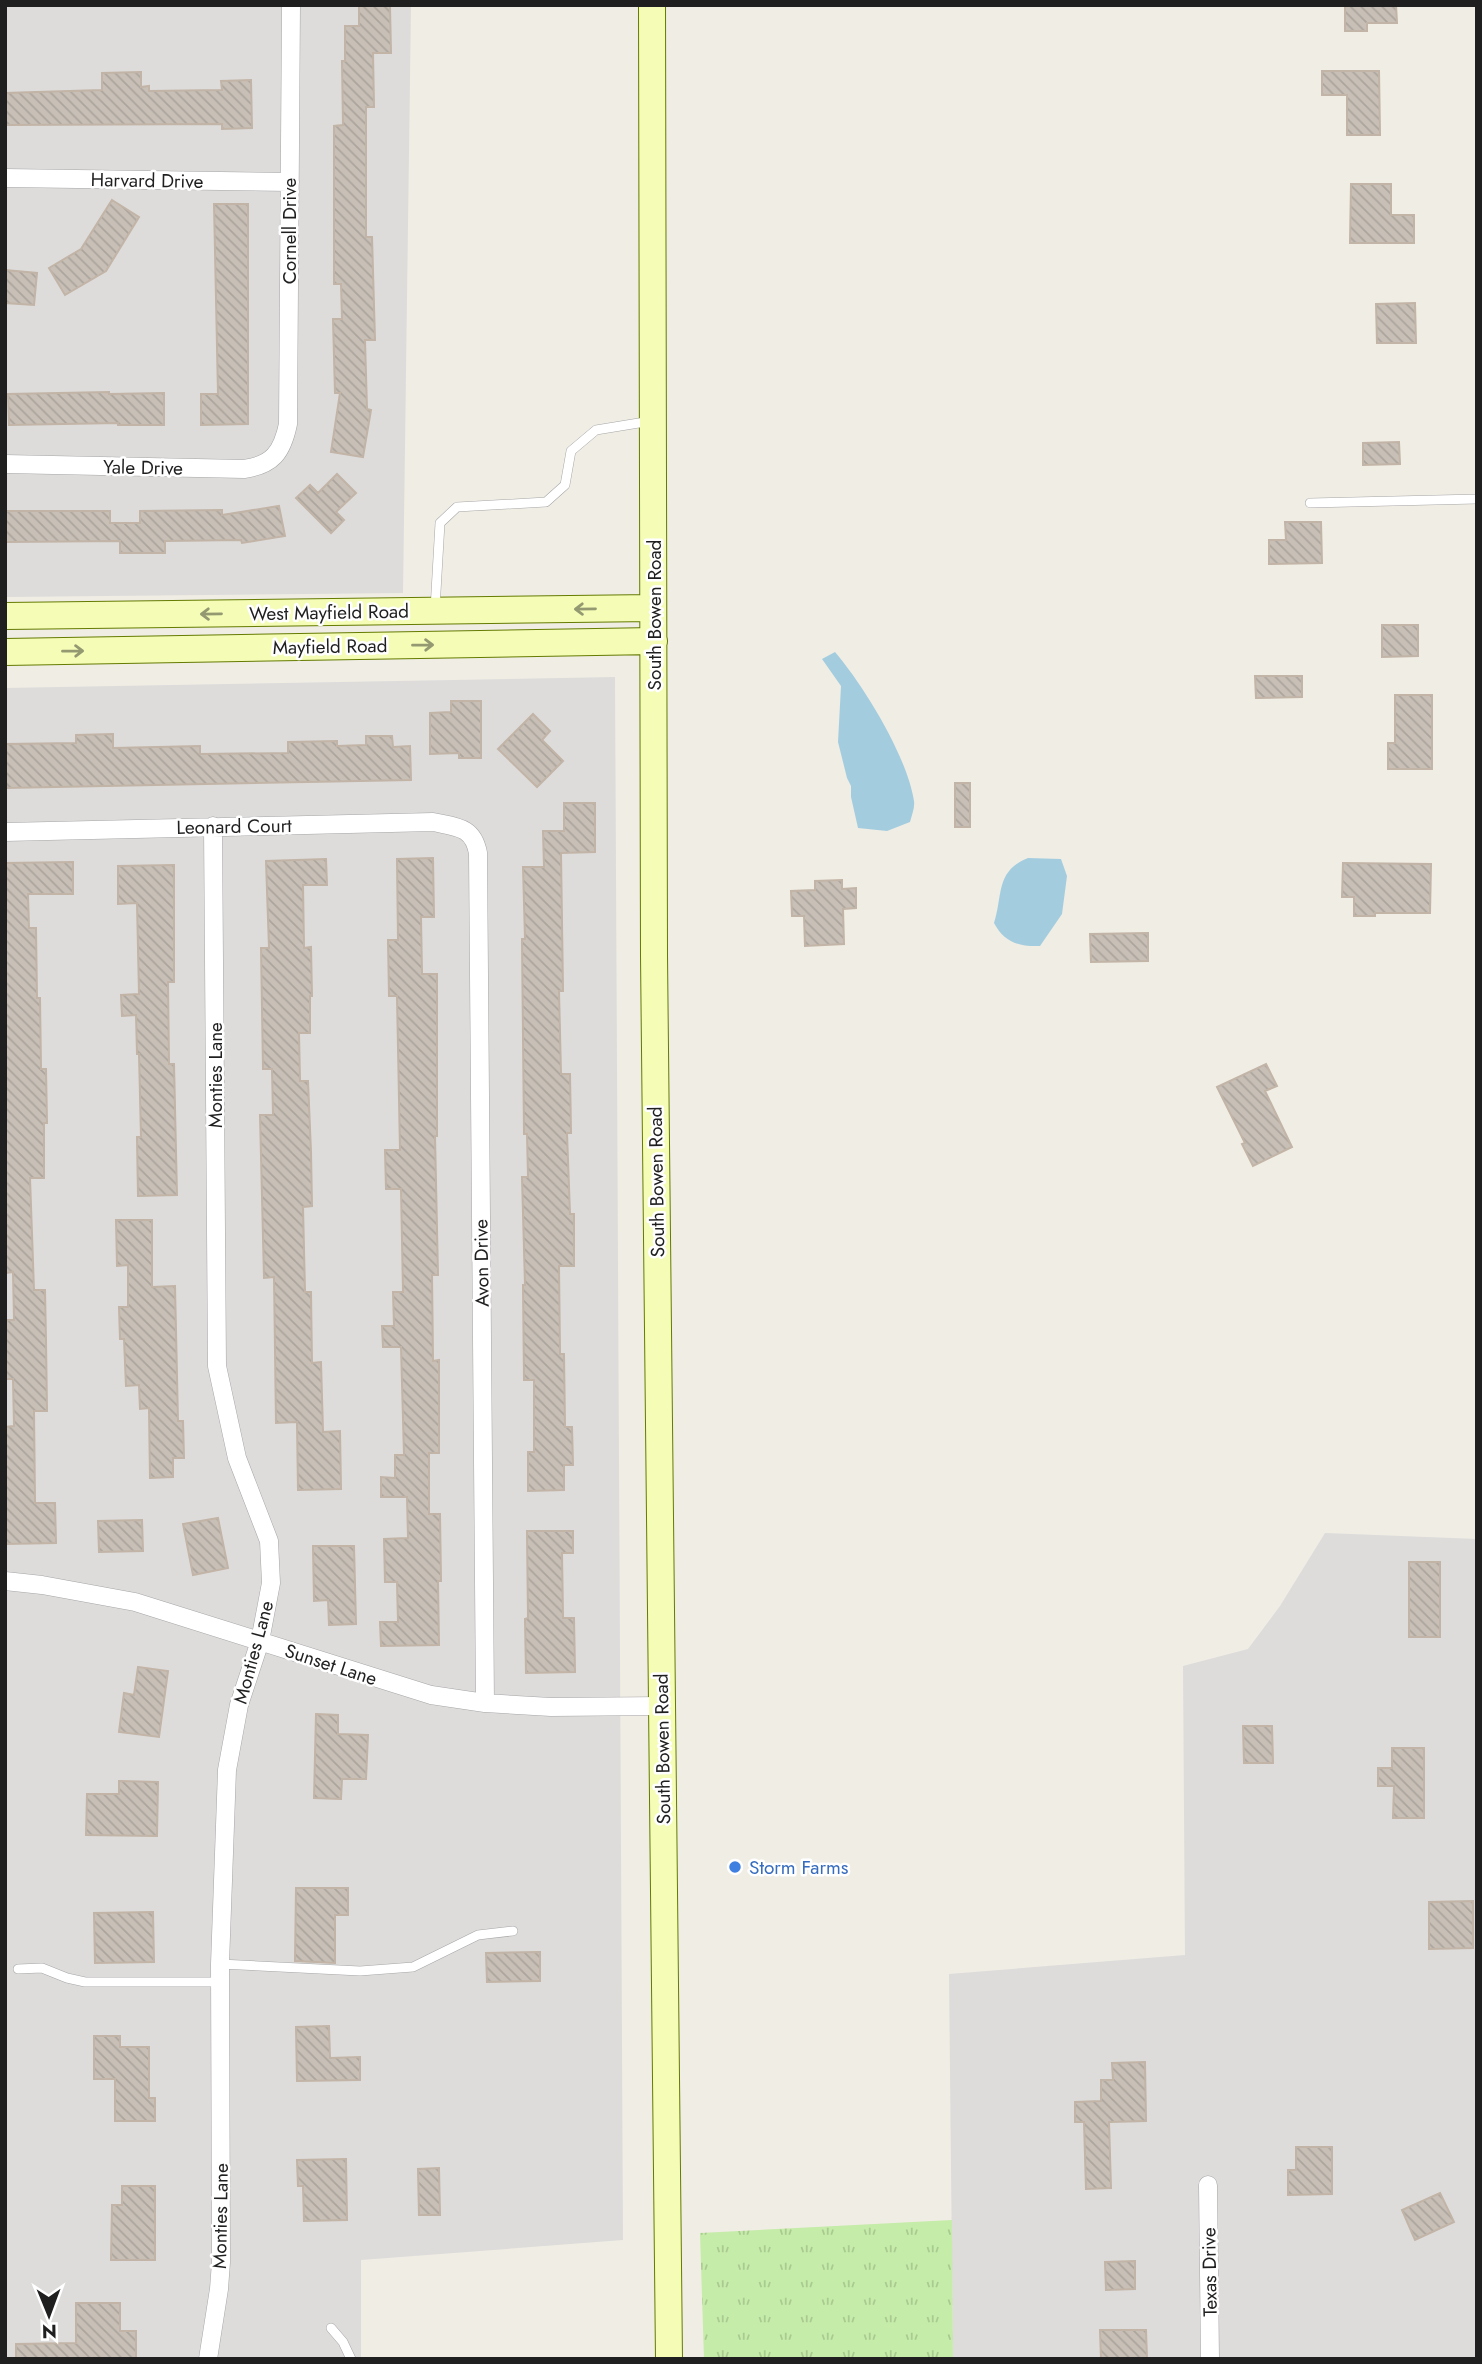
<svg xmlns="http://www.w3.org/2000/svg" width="1482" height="2364" viewBox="0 0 1482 2364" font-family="Jost,sans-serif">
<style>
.residential{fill:#dddcdb}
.grass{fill:url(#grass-tufts)}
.water{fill:#a3cddf}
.building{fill:url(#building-back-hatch);stroke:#c2b4a6;stroke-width:2}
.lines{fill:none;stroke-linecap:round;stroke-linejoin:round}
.lane-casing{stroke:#a6a6a6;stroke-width:10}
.street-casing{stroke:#a6a6a6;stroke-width:19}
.secondary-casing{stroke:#657b01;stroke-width:28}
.lane{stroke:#fff;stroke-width:9}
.street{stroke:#fff;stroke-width:18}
.secondary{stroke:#f4fcb6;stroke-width:26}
.oneway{stroke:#949972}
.shop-dot{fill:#3f7fe0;stroke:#fff;stroke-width:2.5}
.labels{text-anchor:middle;stroke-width:5;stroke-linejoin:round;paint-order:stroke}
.street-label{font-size:19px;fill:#1f1f1f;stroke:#fff}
.shop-label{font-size:19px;fill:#366cbe;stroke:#fff;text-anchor:start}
</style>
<defs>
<pattern id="grass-tufts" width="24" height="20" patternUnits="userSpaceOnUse" patternTransform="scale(1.75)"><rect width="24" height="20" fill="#c5eca8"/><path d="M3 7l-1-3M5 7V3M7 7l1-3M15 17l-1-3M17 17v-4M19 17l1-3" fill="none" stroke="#a9ca90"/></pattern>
<pattern id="building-back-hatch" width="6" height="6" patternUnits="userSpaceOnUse" patternTransform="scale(1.75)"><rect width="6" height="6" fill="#c8c0b7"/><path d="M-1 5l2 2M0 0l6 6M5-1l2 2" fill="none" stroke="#aba59d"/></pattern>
</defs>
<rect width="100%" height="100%" fill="#f0ede4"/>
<path class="residential" d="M5,5H411L403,593L5,597Z
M615,677L623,2240L361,2260V2359H5V688Z
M1325,1533L1477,1539V2359H953L949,1974L1185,1955L1183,1666L1248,1649L1280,1606Z"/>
<path class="grass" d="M952,2220L953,2359H704L700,2233Z"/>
<path class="water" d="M835,652C864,686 907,756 914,801C915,807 912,815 910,822L887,831L858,828L851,797V786L847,778L838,742L841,686L822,659Z
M1028,858L1061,859L1067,876L1062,914L1040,946C1019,947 1004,942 994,923C1003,896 995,871 1028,858Z"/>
<path class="building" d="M1345,5H1396L1397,23H1367V31H1345Z
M359,6H390L391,53H373L374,107H366V237H372L375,340H365L367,409L371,410L363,457L331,452L340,393H335L333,319H342L341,284H334V126L343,125L342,61H345V26H359Z
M1322,71H1379L1380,135H1347V95H1322Z
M141,72V87L149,86V91L222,90L221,81L251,80L252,128L222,129V124L5,125V93L102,90V73Z
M1351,184H1391V215H1414V243H1350Z
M112,200L139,217L106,271L65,295L49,268L81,249Z
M214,204H248V424L201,425V394H218Z
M5,270L37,273L34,305L5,303Z
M1415,303L1416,343H1377L1376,304Z
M109,392V394L164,393V425H118V423L9,425L8,394Z
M1399,442L1400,464L1363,465V443Z
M337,474L356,493L336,512L344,520L331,533L296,498L310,485L318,493Z
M279,506L285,536L242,543L241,540L165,541V553H120V541L6,542V511H110V523H140V511L222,510V515Z
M1285,522H1321L1322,563L1269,564V540H1286Z
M1382,625H1418V656L1382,657Z
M1255,676H1302V697L1256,698Z
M1395,695H1432V769H1388V743H1395Z
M451,701H481V758H459V753L430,754V713L451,712Z
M533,714L550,731L542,740L563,761L537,787L498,749Z
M113,734V748L200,746V754L288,753V742L337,741V746L366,745V736H392L393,747L410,746L411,780L6,788V744L76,743V735Z
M955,783H970V827H955Z
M564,803H595V852L561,853L563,991H559L561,1074H570L571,1133H567L570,1214H574V1266H559L560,1354H564L565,1427H572L573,1465H564V1490L528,1491V1452H534V1380H524L523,1285H525L522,1177H528L527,1134H524L522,939H525L523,867H544L543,831H564Z
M433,858L434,917H421L422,974H437V1136H435L438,1275H432L433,1361L439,1360V1453H429V1514H440L441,1581H438L439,1645L381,1646L380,1622H398L397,1582H385L384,1539L408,1538L407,1497H381V1477L395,1478V1455H404L401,1347H383L382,1326H394L393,1292H403L401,1189H386L385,1150H400L397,996H389L388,940H398L397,859Z
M326,859L327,885H303L304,948L311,947L312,996H310V1033H299L300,1081H308L311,1152L312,1206L303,1207L305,1292H311L312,1363L321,1362L323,1432L340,1431L341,1489L298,1490L297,1422L276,1423L274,1277L264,1278L260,1115H273L272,1069H263L261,948H269L266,861Z
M73,862V894H28L29,928H36L37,998H40L41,1069H46L47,1123H44V1178H30L34,1290H45L46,1340L47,1411H34L35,1503H55L56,1543L5,1544V1427L14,1426L13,1379H5V1320H14L13,1272L5,1273V863Z
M1343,863L1431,864L1430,913H1375V916H1354V897H1342Z
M174,865V982H168L169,1064H174L177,1195L138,1196L137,1137H141L139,1054H137L136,1015L122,1016L121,995L139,994L137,903L118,904V866Z
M842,880V889L856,888V908L843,909L844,944L805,946L804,916H792L791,891L815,890V881Z
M1148,933V961L1091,962L1090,934Z
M1266,1064L1277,1086L1265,1091L1292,1147L1253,1166L1242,1144L1245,1143L1217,1087Z
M116,1220H152V1287L175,1286L178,1421H183L184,1458H173V1477L150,1478L149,1408L140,1409L139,1385L126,1386L124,1339H120L119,1307H128V1265L117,1266Z
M218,1518L228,1568L193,1575L183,1524Z
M142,1520L143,1551L99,1552L98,1521Z
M527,1531H573V1553H562L563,1618H574L575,1672L526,1673L525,1619L528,1618Z
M313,1546H354L356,1624L329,1625L328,1600L314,1601Z
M1409,1562H1440V1637H1409Z
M138,1667L168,1671L159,1737L119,1732L124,1693L134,1695Z
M316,1714L338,1715V1734L368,1735L366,1779H342L341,1799L314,1798Z
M1243,1726H1272L1273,1763H1244Z
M1392,1748H1424V1818H1393L1394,1786H1378V1768H1392Z
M119,1781L158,1782L157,1836L86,1835L87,1794H119Z
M296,1888H348V1915H335V1963L295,1961Z
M1473,1901V1948L1429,1949V1902Z
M153,1912L154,1962L95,1963L94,1913Z
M540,1952V1981L487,1982L486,1953Z
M329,2026L330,2058L360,2057V2080L297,2081L296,2027Z
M94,2036H120V2047H149V2098H155V2121H115V2079H94Z
M1145,2062L1146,2121L1109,2122L1111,2188L1086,2189L1084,2122H1075V2102L1101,2101V2080H1113L1112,2063Z
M1296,2147H1332V2194L1288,2195V2170H1296Z
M346,2159L347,2220L304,2221L303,2186H298L297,2160Z
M439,2168L440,2215H419L418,2169Z
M122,2186H155V2260H111L112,2205H122Z
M1440,2193L1454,2222L1415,2240L1402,2210Z
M1135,2261V2289L1106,2290L1105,2262Z
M76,2303H120V2331H136V2359H16V2344L76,2343Z
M1100,2330H1146L1147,2359H1101Z"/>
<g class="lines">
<g class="lane-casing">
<path id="lane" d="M1310,503L1477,499
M435,609L440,523L457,507L546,502L565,485L571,451L596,430L651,421
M220,1964L360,1971L413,1967L478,1935L513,1931
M18,1969L42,1968L67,1978L85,1982H220
M331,2328L343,2342L351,2359"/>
</g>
<g class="street-casing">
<path id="street" d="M5,178L290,182
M5,464L244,469C272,465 282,453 288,424L291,5
M5,832L433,822C456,827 473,826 478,853L485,1703
M5,1581L42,1585L135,1602L431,1695L485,1703L551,1707L662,1706
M1208,2185L1210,2359
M208,2359L219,2289L221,2262L220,1964L227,1770L239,1705L260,1641L271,1583L269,1541L237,1458L217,1366L213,826"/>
</g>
<g class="secondary-casing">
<path id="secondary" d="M652,5L654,956L669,2359
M5,616L653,608
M5,652L654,641"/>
</g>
<use href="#lane" class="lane"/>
<use href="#street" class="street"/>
<use href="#secondary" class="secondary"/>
</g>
<defs><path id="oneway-shaft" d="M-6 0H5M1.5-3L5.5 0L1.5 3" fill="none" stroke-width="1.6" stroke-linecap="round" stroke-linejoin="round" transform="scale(1.75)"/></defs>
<g class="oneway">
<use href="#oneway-shaft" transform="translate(585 609) rotate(179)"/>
<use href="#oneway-shaft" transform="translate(211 614) rotate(179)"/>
<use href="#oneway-shaft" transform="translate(423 645) rotate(-1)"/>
<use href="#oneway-shaft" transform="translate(73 651) rotate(-1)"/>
</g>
<circle class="shop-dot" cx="735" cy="1867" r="7"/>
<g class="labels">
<g class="street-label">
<text transform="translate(147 180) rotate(1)" y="7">Harvard Drive</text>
<text transform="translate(289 231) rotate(-90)" y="7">Cornell Drive</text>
<text transform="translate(143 467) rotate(1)" y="7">Yale Drive</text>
<text transform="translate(329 612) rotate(-1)" y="7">West Mayfield Road</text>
<text transform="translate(654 615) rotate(-90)" y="7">South Bowen Road</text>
<text transform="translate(330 646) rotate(-1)" y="7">Mayfield Road</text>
<text transform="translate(234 826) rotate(-1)" y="7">Leonard Court</text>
<text transform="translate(215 1075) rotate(-90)" y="7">Monties Lane</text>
<text transform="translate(656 1182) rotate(-91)" y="7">South Bowen Road</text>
<text transform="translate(481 1263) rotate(-91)" y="7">Avon Drive</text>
<text transform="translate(253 1652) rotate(-75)" y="7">Monties Lane</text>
<text transform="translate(331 1664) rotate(18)" y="7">Sunset Lane</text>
<text transform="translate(662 1749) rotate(-91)" y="7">South Bowen Road</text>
<text transform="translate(220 2216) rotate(-89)" y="7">Monties Lane</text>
<text transform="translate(1209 2272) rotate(-91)" y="7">Texas Drive</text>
</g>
<g class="shop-label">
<text x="749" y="1874">Storm Farms</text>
</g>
</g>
<rect width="1482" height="2364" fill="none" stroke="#1f1f1f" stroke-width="14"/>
<g transform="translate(49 2315) rotate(179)" stroke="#ffffff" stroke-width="5" paint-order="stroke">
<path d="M0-5L12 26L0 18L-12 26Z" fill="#1f1f1f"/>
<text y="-10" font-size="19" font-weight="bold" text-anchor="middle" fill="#1f1f1f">N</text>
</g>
</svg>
